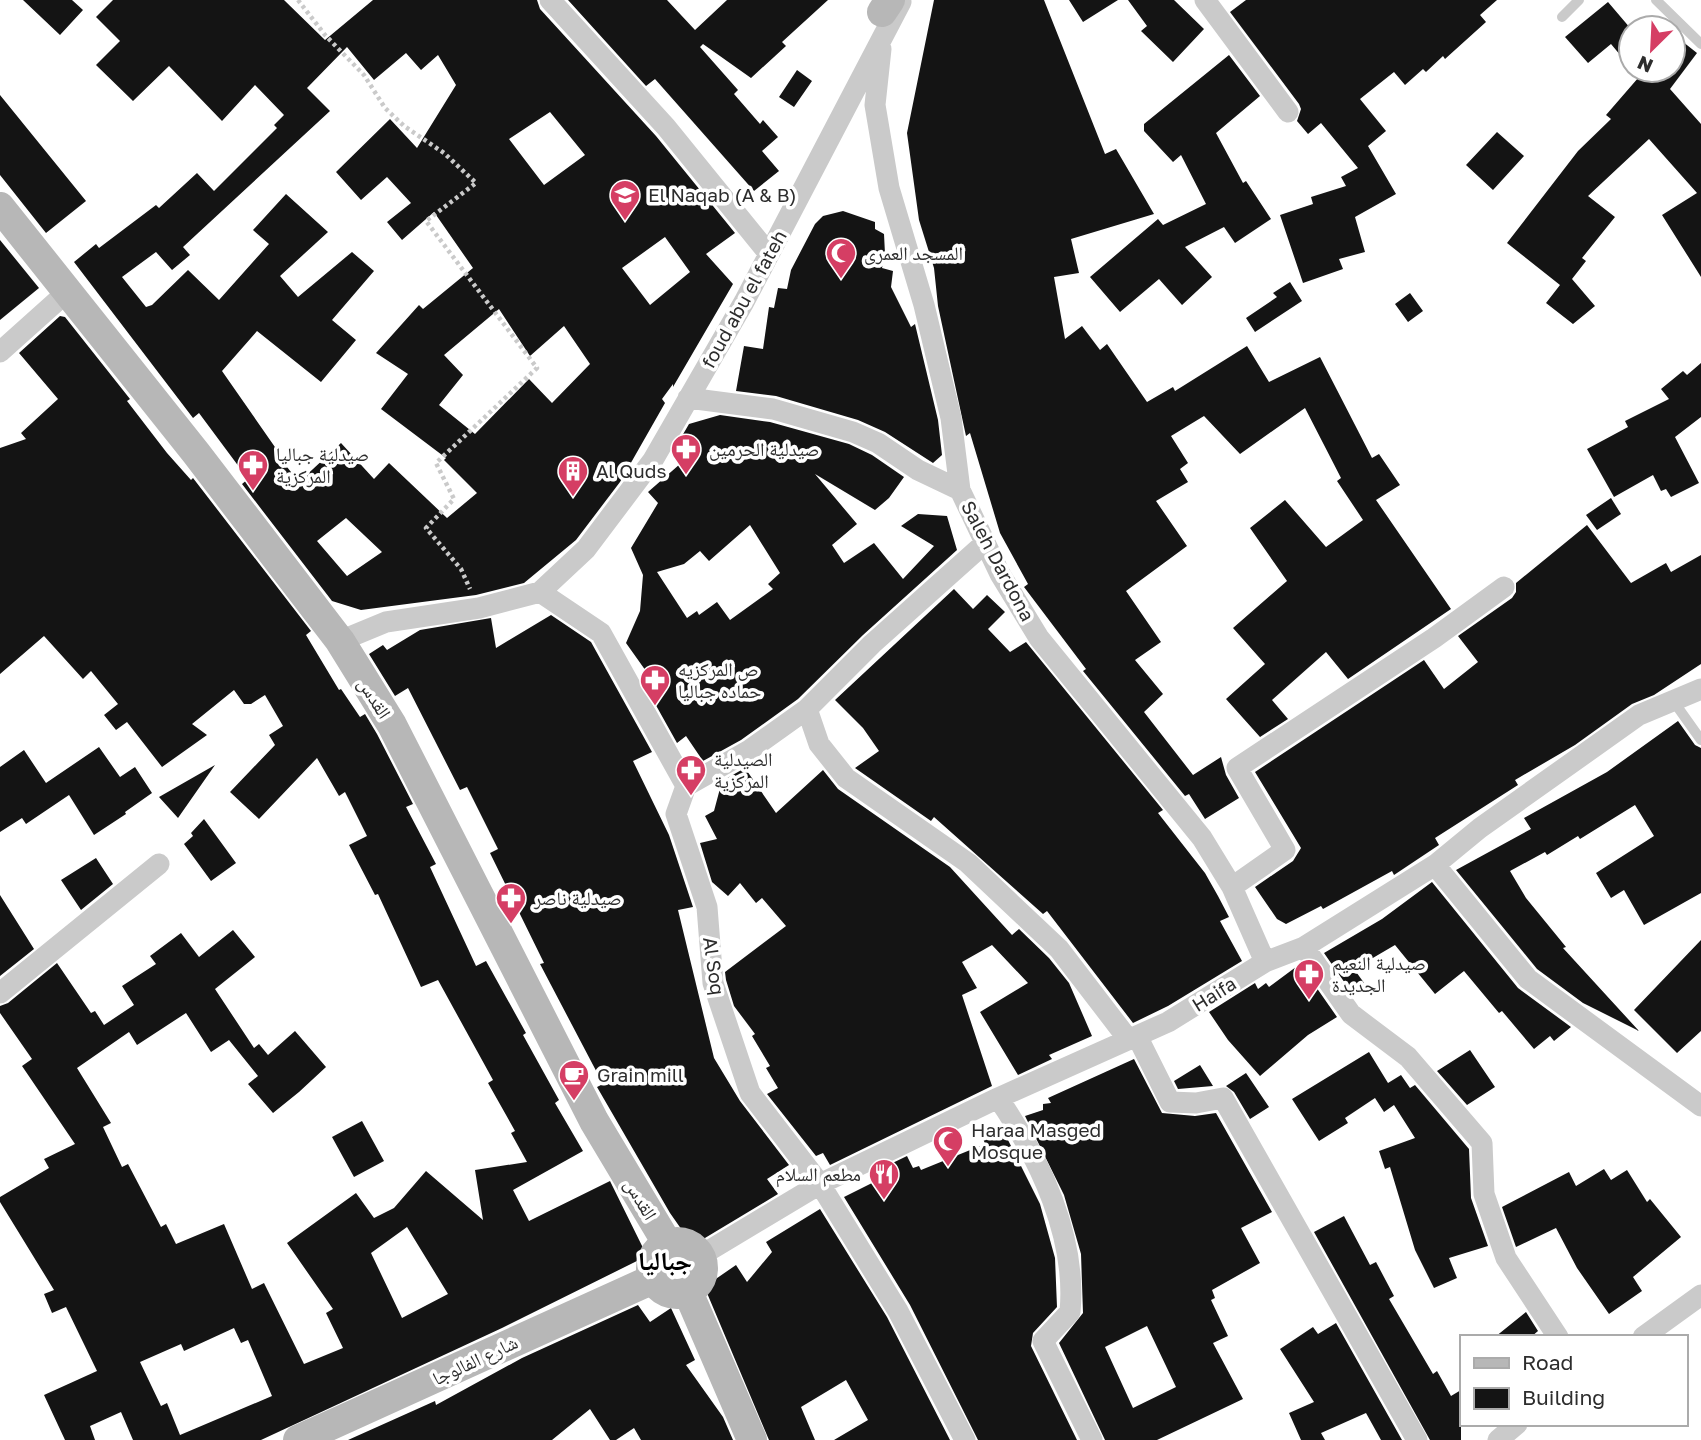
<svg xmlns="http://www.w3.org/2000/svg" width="1701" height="1440" viewBox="0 0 1701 1440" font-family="'Golos Text','Noto Naskh Arabic',sans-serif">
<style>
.building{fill:#141414;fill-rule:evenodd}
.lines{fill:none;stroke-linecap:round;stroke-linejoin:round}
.path{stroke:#cacaca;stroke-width:4.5;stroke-dasharray:3.5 3.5;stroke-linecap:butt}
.lane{stroke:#cacaca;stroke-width:10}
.street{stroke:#cacaca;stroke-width:21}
.secondary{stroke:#b7b7b7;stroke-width:30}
.labels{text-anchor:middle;stroke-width:7;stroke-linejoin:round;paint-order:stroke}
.poi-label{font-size:19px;fill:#2d2d2d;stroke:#fff;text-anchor:start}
.street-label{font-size:19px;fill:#2d2d2d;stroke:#fff}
.district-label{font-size:26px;font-weight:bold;fill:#000;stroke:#fff}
</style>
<rect width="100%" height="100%" fill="#fff"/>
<path class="building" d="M23,0H72L83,10L60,35Z
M113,0H284L325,40L373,0H537L540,9L656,136L735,233L706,254L733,284L673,387V384L662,399L665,403L620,482L576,540L524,583L476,595L361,610L332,601L242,484L248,479L199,413L193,418L74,262L96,244L99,248L156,205L159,208L197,173L214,191L277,128L274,125L284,115L255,85L222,121L169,66L133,101L96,65L120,41L96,17ZM347,47L374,80L406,53L421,70L438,55L456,85L417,148L390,119L336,172L361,200L387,177L411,203L387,222L402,240L434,212L473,268L423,309L419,305L376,353L408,374L381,409L446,458L444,460L477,493L447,518L389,463L374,479L341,443L299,482L275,452L277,450L222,371L257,331L321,382L356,340L332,320L374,271L352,252L298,297L280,276L328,232L286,194L253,230L269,244L219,300L188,270L152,305L146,307L122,277L156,252L172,270L190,255L183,247L330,111L307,88ZM550,112L585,155L544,185L509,139ZM665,237L690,272L650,305L622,268ZM499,309L530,356L564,326L590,364L552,403L529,379L475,434L439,405L463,375L444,355ZM346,518L382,552L347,576L317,541Z
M568,0H667L695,30L727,0H828L782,42L786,46L751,78L703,44L700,47L738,90L734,94L760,124L763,120L778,137L762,151L779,171L754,191L655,79L646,86Z
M934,0H1044L1105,154L1116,149L1154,214L1071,239L1079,273L1054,277L1065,339L1082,326L1100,350L1107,344L1147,402L1173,387L1175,391L1247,346L1269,382L1320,357L1372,458L1379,454L1400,485L1376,500L1451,609L1348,679L1326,652L1272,700L1288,719L1260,737L1226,699L1265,664L1233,628L1287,581L1250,528L1285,500L1326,547L1363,520L1337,481L1341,478L1305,408L1240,454L1204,416L1171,436L1188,463L1180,469L1188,482L1156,501L1187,546L1126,591L1161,642L1135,660L1163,694L1144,712L1193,775L1221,757L1226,775L1239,798L1205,819L1189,794L1185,796L1083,671L1086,669L1024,587L1028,584L1000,533L970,433L966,436L938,306L934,268L919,220L907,133Z
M1069,0H1118L1083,22Z
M1128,0H1174L1204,29L1173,62L1141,31L1147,26Z
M1246,0H1497L1480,15L1486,22L1445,59L1443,56L1426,72L1423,69L1405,85L1394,72L1360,99L1386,131L1368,146L1396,194L1355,217L1365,252L1339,259L1343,269L1303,283L1280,215L1313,204L1311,197L1346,186L1341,177L1358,168L1321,123L1308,134L1297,121L1301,109L1299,104L1230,12Z
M1608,2L1631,29V68L1611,44L1588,63L1565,37Z
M1673,34L1697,53L1670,89L1701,124V277L1662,215L1697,193L1649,139L1588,196L1615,217L1582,258L1586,261L1572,279L1595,306L1573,324L1546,303L1560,285L1507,243L1578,151L1611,119L1606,115L1645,70H1673Z
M1229,55L1260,96L1216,133L1243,183L1246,181L1271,219L1235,243L1224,227L1185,247L1212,277L1182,305L1159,279L1120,312L1090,277L1158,219L1163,225L1206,204L1181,155L1173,162L1144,131V124Z
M797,70L812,81L794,107L779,97Z
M0,95L86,201L46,233L0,175Z
M1497,132L1524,156L1493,190L1466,165Z
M843,211L875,222V229L884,234L885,254L882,268L893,271L891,287L911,327L915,324L938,420L942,455L933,463L885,432L858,420L776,396L736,391L744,346L763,349L769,307L774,308L778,288L787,289L791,270L815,224L823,216Z
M0,240L39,288L0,320Z
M1290,282L1302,301L1255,332L1246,318L1277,297L1273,293Z
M1410,293L1423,311L1408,322L1395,304Z
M60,316L65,317L130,399L127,401L167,453L191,480L193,478L311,631L306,635L339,690L341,689L360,717L365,714L377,734L413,804L406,807L436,864L430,867L476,966L486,961L526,1033L523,1035L559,1100L555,1103L583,1151L513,1190L529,1221L610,1181L647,1256L502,1328L261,1440H133L121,1412L90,1426L95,1440H65L44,1395L97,1371L66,1307L52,1313L44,1294L54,1290L0,1202V1197L49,1168L44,1159L75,1144L22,1066L32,1059L0,1013V1006L8,1003L57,963L91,1013L95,1011L104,1025L134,1005L122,986L156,964L150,956L181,933L199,957L233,930L255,957L215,989L254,1048L259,1044L268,1055L295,1031L326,1067L299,1092L273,1113L248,1084L258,1076L229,1040L211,1052L186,1013L137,1045L129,1032L77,1068L111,1123L103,1127L122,1167L128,1164L161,1227L166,1224L176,1244L224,1224L252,1289L264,1283L304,1364L343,1348L326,1313L333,1309L287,1243L356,1193L374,1218L394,1208L426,1171L483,1220L475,1170L527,1162L511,1133L515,1131L488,1083L493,1080L438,980L421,987L378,894L375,895L349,845L367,836L345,792L339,796L317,758L259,819L230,792L275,745L269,735L283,726L265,695L251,704H244L234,690L192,724L207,735L162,767L127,722L116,730L104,715L118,704L91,671L83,679L44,636L0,674V448L26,439L21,433L58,399L19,353ZM407,1227L448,1294L402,1318L371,1253ZM234,1328L241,1343L248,1340L272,1396L180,1435L167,1403L161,1406L140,1362L181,1344L184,1351Z
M1701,363V417L1675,437L1699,483L1671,497L1666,489L1661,491L1653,475L1614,497L1587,449L1628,427L1625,421L1669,399L1661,389L1683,371L1687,375Z
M720,415L770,422L849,444L872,455L904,477L889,498L875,510L815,474L857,524L832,545L844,563L874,543L903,579L934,546L901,526L918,514L947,516L957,550L863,635L798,699L741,740L703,761L686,736L677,743L653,700L663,695L626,643L640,611L643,575L631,548L658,503L648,492L680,464L675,448L689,424ZM750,525L780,573L768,584L773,589L730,620L717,602L699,615L697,611L687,618L657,572L684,564L700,551L709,561Z
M1611,498L1621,514L1597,530L1586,515Z
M1587,525L1631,583L1666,563L1671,572L1701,555V664L1654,695L1632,704L1575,745L1515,780L1518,785L1435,838L1439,845L1394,875L1392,871L1323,909L1321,906L1286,924L1277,919L1255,887L1293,861L1301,848L1255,772L1424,660L1444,689L1478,662L1458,636L1512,598L1516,592V583Z
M954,589L973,609L987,595L1005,612L988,629L1010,652L1026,642L1163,810L1158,813L1205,873L1218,896L1229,917L1220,921L1242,961L1168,1006L1133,1023L1047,911L1043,914L934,817L931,821L855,768L879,751L863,728L835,700Z
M551,615L591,642L652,752L633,761L669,835L693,907L678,910L714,1058L740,1101L789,1165L767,1179L778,1194L695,1244L691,1243L670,1213L597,1087L603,1084L540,964L544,963L490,853L498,849L467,787L460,790L408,688L395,696L369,654L383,645L387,650L420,630L491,618L496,648Z
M1678,721L1695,745L1701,748V893L1644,925L1624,890L1611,898L1596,873L1654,836L1635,805L1580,839L1578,836L1547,855L1545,852L1510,871L1526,898L1566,947L1563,948L1639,1031L1583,1003L1537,969L1456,870L1531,829L1524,818L1607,772Z
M99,747L120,777L135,767L152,793L125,812L126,814L94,835L69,795L26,824L22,818L0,832V767L24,750L46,783Z
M215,765L178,818L159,797Z
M745,768L776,813L823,770L838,789L950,867L1012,935L1019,929L1049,958L1069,983L1092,1036L1049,1055L1052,1059L1018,1075L980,1012L1028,983L992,945L962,962L977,988L962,995L992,1086L830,1165L823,1153L816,1156L767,1094L778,1088L766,1068L770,1066L752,1036L755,1034L734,1006L726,980L725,972L786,926L762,898L756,903L740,883L728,896L712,882L700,843L717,839L705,816L714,811L722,781Z
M204,819L236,863L211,881L184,844L193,836L191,833Z
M96,858L113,884L81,910L61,880Z
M1432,882L1518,988L1571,1027L1554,1041L1550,1036L1534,1049L1502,1011L1499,1013L1464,971L1435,994L1395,945L1354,969L1367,987L1354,996L1324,953L1382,919Z
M0,895L34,949L0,976Z
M1701,940V1031L1677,1053L1634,1010Z
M1300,964L1337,1017L1308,1035L1260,1076L1228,1040L1209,1012L1255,983L1258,989L1266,983L1269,987Z
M1470,1050L1495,1087L1467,1105L1437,1071Z
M1369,1052L1388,1083L1401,1075L1410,1088L1415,1085L1469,1149L1471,1198L1488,1246L1449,1258L1457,1278L1434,1288L1415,1250L1390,1167L1385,1169L1379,1151L1415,1138L1394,1105L1384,1112L1375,1098L1345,1118L1348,1123L1319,1141L1292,1099Z
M1134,1059L1162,1113L1195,1116L1216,1113L1272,1212L1241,1228L1260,1263L1212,1290L1215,1298L1211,1300L1228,1336L1213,1343L1243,1399L1157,1440H1105L1059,1343L1083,1313L1081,1254L1064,1195L1025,1116L1043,1110V1104L1051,1103L1048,1098ZM1147,1326L1176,1387L1133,1408L1105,1347Z
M1200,1065L1213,1086L1178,1089L1174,1081Z
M1246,1073L1269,1107L1250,1119L1234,1092L1226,1086Z
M362,1121L384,1161L354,1177L332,1137Z
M1002,1128L1040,1204L1055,1258L1057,1307L1033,1333L1031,1346L1077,1440H978L910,1305L844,1197L882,1178L878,1170L907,1156L913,1168L919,1166L921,1170L985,1144L983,1138Z
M1604,1169L1611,1180L1627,1170L1647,1202L1650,1199L1681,1237L1633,1277L1642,1291L1609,1314L1577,1268L1556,1228L1516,1247L1502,1207L1569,1172L1576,1186Z
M820,1209L887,1317L950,1440H834L868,1420L846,1380L801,1407L815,1440H769L707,1293V1285L736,1265L747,1282L772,1252L766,1242Z
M1344,1216L1370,1265L1376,1262L1394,1296L1389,1299L1433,1374L1437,1371L1451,1396L1461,1390V1440H1430L1314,1232Z
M638,1305L650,1322L671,1308L695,1360L686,1365L723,1417L733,1440H641L634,1428L616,1440H610L590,1409L552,1440H348L435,1401L436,1405L522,1358Z
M1526,1312L1538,1331L1531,1337H1495Z
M1336,1323L1402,1440H1381L1366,1413L1321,1433L1325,1440H1301L1289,1413L1314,1402L1280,1349L1313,1327L1318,1334Z"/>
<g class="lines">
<path class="path" d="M298,0L325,35L364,75L385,108L404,126L444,153L476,183L426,221L537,368L436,463L454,499L426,528L461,569L470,589"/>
<path class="lane" d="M1656,0L1701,44
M1562,17L1579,0
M1674,702L1701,740"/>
<path class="street" d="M550,0L666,127L769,254
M1205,0L1288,112
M901,2L744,302L653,460L586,549L540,592L601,633L686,786L676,814L707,907L713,983L750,1093L820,1184L898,1311L965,1440
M881,49L875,105L889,188L924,305L951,418L960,490L1000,574L1039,638L1202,838L1232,887L1265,962
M0,352L67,292
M688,398L773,409L853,432L878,443L918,470L960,490
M340,641L386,622L479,608L540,592
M807,709L872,644L985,543
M686,786L748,751L807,709L819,744L846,778L968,863L1059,949L1128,1039
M1435,865L1528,979L1701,1106
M1232,887L1285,850L1237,768L1434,638L1504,587
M1304,947L1351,1014L1408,1057L1482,1143L1484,1194L1506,1258L1558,1337
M0,993L159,864
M1137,1036L1170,1102L1196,1103L1223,1098L1417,1440
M998,1098C1040,1159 1077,1237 1070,1312L1043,1341L1092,1440
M700,1256L820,1184L998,1098L1168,1022L1265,962L1304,947L1435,865L1480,828L1639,715L1701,689
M1643,1337L1701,1295
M1498,1440L1517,1424"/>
<path class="secondary" d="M882,12L890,0
M0,207L196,453L340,641L392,725L594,1121L667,1243
M651 1268a26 26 0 1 1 52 0a26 26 0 1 1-52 0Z
M688,1292L752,1440
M298,1440L653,1279"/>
</g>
<defs>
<g id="school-pin" transform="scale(1.575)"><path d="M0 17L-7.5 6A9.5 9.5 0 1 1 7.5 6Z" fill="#d53e64" stroke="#fff"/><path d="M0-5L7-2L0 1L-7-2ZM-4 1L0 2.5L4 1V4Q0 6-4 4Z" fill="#fff"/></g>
<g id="mosque-pin" transform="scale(1.575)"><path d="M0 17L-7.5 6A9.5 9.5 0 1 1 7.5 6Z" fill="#d53e64" stroke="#fff"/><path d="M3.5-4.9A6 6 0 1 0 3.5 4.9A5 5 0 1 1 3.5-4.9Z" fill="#fff"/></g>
<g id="pharmacy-pin" transform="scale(1.575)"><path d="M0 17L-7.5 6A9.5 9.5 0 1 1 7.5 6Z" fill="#d53e64" stroke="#fff"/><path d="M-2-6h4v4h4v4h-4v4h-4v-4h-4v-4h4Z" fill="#fff"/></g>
<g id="building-pin" transform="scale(1.575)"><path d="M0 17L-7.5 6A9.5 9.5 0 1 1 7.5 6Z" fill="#d53e64" stroke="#fff"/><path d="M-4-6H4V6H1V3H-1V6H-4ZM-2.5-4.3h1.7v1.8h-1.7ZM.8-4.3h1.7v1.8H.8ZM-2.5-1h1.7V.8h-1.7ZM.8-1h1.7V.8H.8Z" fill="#fff"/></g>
<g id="cafe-pin" transform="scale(1.575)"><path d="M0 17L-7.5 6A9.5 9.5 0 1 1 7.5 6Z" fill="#d53e64" stroke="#fff"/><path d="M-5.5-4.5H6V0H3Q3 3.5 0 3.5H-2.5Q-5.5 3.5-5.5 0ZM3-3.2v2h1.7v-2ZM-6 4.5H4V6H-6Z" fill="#fff"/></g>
<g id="restaurant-pin" transform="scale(1.575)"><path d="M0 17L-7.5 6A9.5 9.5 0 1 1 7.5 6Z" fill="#d53e64" stroke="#fff"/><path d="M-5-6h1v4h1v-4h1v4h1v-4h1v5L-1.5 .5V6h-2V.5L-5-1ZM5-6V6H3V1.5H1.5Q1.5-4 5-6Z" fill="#fff"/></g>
</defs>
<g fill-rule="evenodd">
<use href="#school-pin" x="625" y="195"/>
<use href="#mosque-pin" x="841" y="253"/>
<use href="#pharmacy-pin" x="686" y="449"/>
<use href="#pharmacy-pin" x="253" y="465"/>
<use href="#building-pin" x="573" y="471"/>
<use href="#pharmacy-pin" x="655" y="680"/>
<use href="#pharmacy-pin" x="691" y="770"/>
<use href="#pharmacy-pin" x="511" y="898"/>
<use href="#pharmacy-pin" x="1309" y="974"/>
<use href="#cafe-pin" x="574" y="1075"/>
<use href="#mosque-pin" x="948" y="1141"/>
<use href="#restaurant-pin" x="884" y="1174"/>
</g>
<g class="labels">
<g class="poi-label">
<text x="648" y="202">El Naqab (A &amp; B)</text>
<text x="864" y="260">المسجد العمرى</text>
<text x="709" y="456">صيدلية الحرمين</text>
<text x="276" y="461">صيدلية جباليا<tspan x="276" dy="22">المركزية</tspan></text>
<text x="596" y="478">Al Quds</text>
<text x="678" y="676">ص المركزيه<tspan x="678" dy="22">حماده جباليا</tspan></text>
<text x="714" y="766">الصيدلية<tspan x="714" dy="22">المركزية</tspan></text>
<text x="534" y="905">صيدلية ناصر</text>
<text x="1332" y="970">صيدلية النعيم<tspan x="1332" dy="22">الجديدة</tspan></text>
<text x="597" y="1082">Grain mill</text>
<text x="971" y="1137">Haraa Masged<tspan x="971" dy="22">Mosque</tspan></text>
<text x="861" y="1181" text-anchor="end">مطعم السلام</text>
</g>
<g class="street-label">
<text transform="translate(744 299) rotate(-61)" y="7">foud abu el fateh</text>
<text transform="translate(998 561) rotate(62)" y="7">Saleh Dardona</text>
<text transform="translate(375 698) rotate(58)" y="7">القدس</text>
<text transform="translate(714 966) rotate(82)" y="7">Al Soq</text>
<text transform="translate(1214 994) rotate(-32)" y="7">Haifa</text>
<text transform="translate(641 1199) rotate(59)" y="7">القدس</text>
<text transform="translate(475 1360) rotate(-25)" y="7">شارع الفالوجا</text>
</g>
<g class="district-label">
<text x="665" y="1270">جباليا</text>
</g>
</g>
<rect x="1460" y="1335" width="228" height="91" fill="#ffffff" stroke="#ababab" stroke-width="2"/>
<rect x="1474" y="1358" width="35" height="10" fill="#b7b7b7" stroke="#ababab" stroke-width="2"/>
<text x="1522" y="1370" font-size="21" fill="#2d2d2d">Road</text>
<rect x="1474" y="1388" width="35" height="21" fill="#141414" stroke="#ababab" stroke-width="2"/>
<text x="1522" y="1405" font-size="21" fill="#2d2d2d">Building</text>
<g transform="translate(1652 49) rotate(204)"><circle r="33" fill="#ffffff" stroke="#ababab" stroke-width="2"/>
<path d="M0-5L12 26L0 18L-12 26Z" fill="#d53e64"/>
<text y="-10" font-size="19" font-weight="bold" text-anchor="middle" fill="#2d2d2d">N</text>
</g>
</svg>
